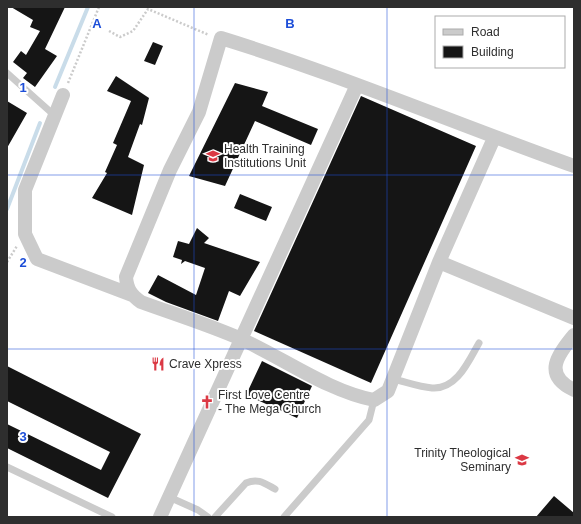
<svg xmlns="http://www.w3.org/2000/svg" width="581" height="524" viewBox="0 0 581 524" font-family="Arial,sans-serif">
<style>
.lines{fill:none;stroke-linecap:round;stroke-linejoin:round}
.stream{stroke:#c9dce9;stroke-width:4}
.building{fill:#151515}
.path{stroke:#cbcbcb;stroke-width:2.5;stroke-dasharray:2 2;stroke-linecap:butt}
.service{stroke:#cbcbcb;stroke-width:7}
.minor{stroke:#cbcbcb;stroke-width:14}
.grid{fill:none;stroke:#1d4ed8;stroke-width:1;stroke-opacity:0.55}
.labels{text-anchor:middle;stroke-width:4;stroke-linejoin:round;paint-order:stroke}
.poi-label{font-size:12px;fill:#2e2e2e;stroke:#fff;text-anchor:start}
.grid-label{font-size:13px;text-anchor:middle;font-weight:bold;fill:#1d4ed8;stroke:#fff;stroke-width:4;stroke-linejoin:round;paint-order:stroke}
</style>
<rect width="100%" height="100%" fill="#fff"/>
<g class="lines">
<path class="stream" d="M55,87L88,7
M7,209L40,123"/>
</g>
<path class="building" d="M11,7H65L45,49L57,56L35,87L23,78L27,73L13,62L21,51L26,55L40,31L30,27L33,20Z
M153,42L163,46L155,65L144,61Z
M116,76L149,98L142,125L140,124L128,157L144,165L132,215L92,198L107,173L105,172L117,145L113,143L131,101L107,91Z
M235,83L268,92L262,106L318,129L311,145L255,121L225,186L189,176Z
M361,96L476,146L371,383L254,331Z
M7,101L27,113L7,148Z
M240,194L272,207L266,221L234,208Z
M197,228L209,238L204,243L260,262L240,296L229,291L218,321L166,302L148,293L158,275L196,295L205,268L185,261L181,264L182,260L173,257L178,241L189,244Z
M262,361L312,386L297,418L246,395Z
M7,366L141,434L108,498L7,448V424L101,470L110,452L7,401Z
M554,496L574,513V517H536Z"/>
<g class="lines">
<path class="path" d="M109,31L120,37L133,31L148,9L209,35
M68,83L99,7
M7,262L17,246"/>
<path class="service" d="M7,73L54,115
M393,379C406,382 419,387 432,388C457,390 469,360 479,343
M7,467L112,517
M169,497L198,510L208,517
M215,517L246,483C258,478 264,483 275,489
M284,517L369,420L374,400"/>
<path class="minor" d="M63,95L25,190V234L37,259L132,295
M494,138L439,262L388,391L374,400C328,391 285,359 241,339C209,325 174,314 141,302C131,295 127,289 126,277L170,170L199,112L221,38C341,75 456,124 574,166
M439,262L574,318
M574,335C558,354 542,375 574,390
M160,517L357,85"/>
</g>
<path class="grid" d="M194,7V517M387,7V517M7,175H574M7,349H574"/>
<defs>
<g id="school-bare" transform="scale(1.08)"><path d="M0-5L7-2L0 1L-7-2ZM-4 1L0 2.5L4 1V4Q0 6-4 4Z" fill="#db3944" stroke="#fff" stroke-width="2.5" paint-order="stroke"/></g>
<g id="restaurant-bare" transform="scale(1.08)"><path d="M-5-6h1v4h1v-4h1v4h1v-4h1v5L-1.5 .5V6h-2V.5L-5-1ZM5-6V6H3V1.5H1.5Q1.5-4 5-6Z" fill="#db3944" stroke="#fff" stroke-width="2.5" paint-order="stroke"/></g>
<g id="church-bare" transform="scale(1.08)"><path d="M-1.2-6h2.4v3.5h3.3v2.4h-3.3V6h-2.4V-.1h-3.3v-2.4h3.3Z" fill="#db3944" stroke="#fff" stroke-width="2.5" paint-order="stroke"/></g>
</defs>
<g fill-rule="evenodd">
<use href="#school-bare" x="213" y="156"/>
<use href="#restaurant-bare" x="158" y="364"/>
<use href="#church-bare" x="207" y="402"/>
<use href="#school-bare" x="522" y="460"/>
</g>
<g class="labels">
<g class="poi-label">
<text x="224" y="153">Health Training<tspan x="224" dy="14">Institutions Unit</tspan></text>
<text x="169" y="368">Crave Xpress</text>
<text x="218" y="399">First Love Centre<tspan x="218" dy="14">- The Mega Church</tspan></text>
<text x="511" y="457" text-anchor="end">Trinity Theological<tspan x="511" dy="14">Seminary</tspan></text>
</g>
</g>
<g class="grid-label">
<text x="97" y="28">A</text>
<text x="290" y="28">B</text>
<text x="23" y="92">1</text>
<text x="23" y="267">2</text>
<text x="23" y="441">3</text>
</g>
<rect width="581" height="524" fill="none" stroke="#2e2e2e" stroke-width="16"/>
<rect x="435" y="16" width="130" height="52" fill="#ffffff" stroke="#ababab"/>
<rect x="443" y="29" width="20" height="6" fill="#cbcbcb" stroke="#ababab"/>
<text x="471" y="36" font-size="12" fill="#2e2e2e">Road</text>
<rect x="443" y="46" width="20" height="12" fill="#151515" stroke="#ababab"/>
<text x="471" y="56" font-size="12" fill="#2e2e2e">Building</text>
</svg>
